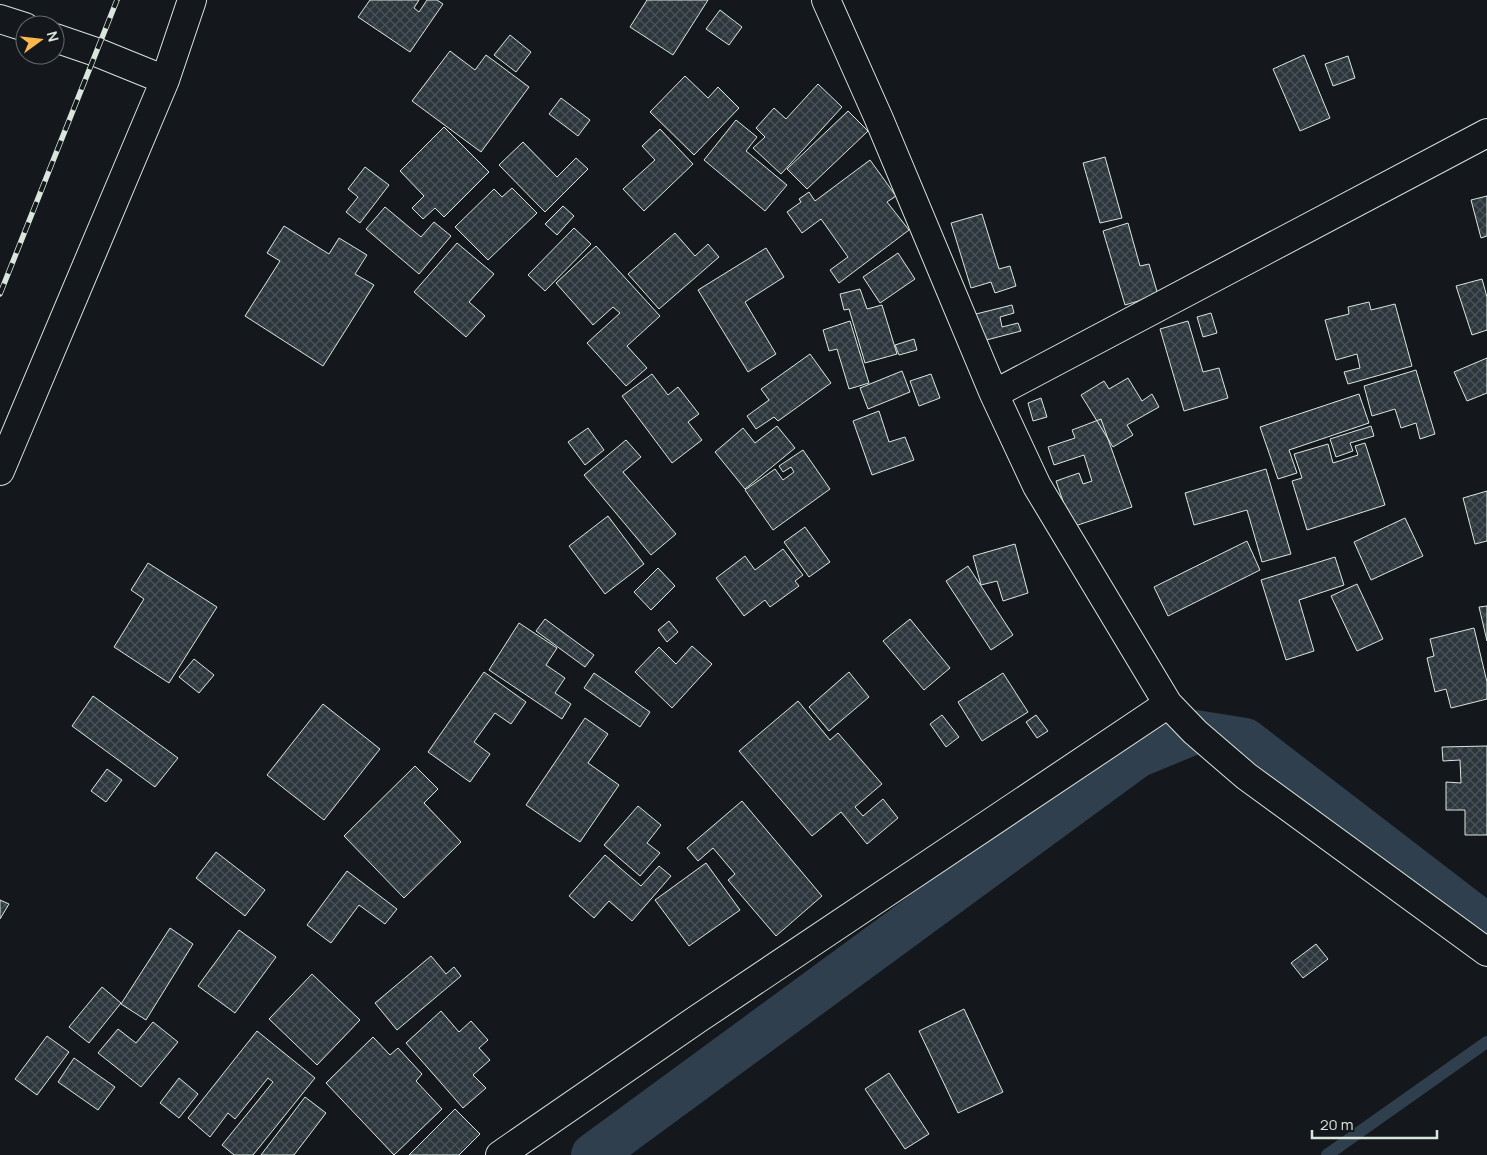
<svg xmlns="http://www.w3.org/2000/svg" width="1487" height="1155" viewBox="0 0 1487 1155" font-family="Manrope,sans-serif">
<style>
.lines{fill:none;stroke-linecap:round;stroke-linejoin:round}
.stream{stroke:#2f3f4d;stroke-width:12}
.canal{stroke:#2f3f4d;stroke-width:44}
.building{fill:url(#building-cross-hatch);stroke:#d8e6dc}
.minor-casing{stroke:#d8e6dc;stroke-width:30}
.minor{stroke:#14181c;stroke-width:28}
.rail-casing{stroke:#d8e6dc;stroke-width:5.5}
.rail{stroke:#14181c;stroke-width:4;stroke-dasharray:11;stroke-linecap:butt}
</style>
<defs>
<pattern id="building-cross-hatch" width="8" height="8" patternUnits="userSpaceOnUse" patternTransform="scale(1.25)"><rect width="8" height="8" fill="#2c363c"/><path d="M0 0l8 8M0 8l8-8" fill="none" stroke="#4a5358"/></pattern>
</defs>
<rect width="100%" height="100%" fill="#14181c"/>
<g class="lines">
<path class="stream" d="M1327,1155L1487,1042"/>
<path class="canal" d="M593,1155L1137,756L1195,732L1245,740L1487,926"/>
</g>
<path class="building" d="M370,0H419L414,8L419,12L427,0H437L443,4L410,52L358,17Z
M647,0H708L673,55L630,27Z
M720,10L742,27L729,45L706,29Z
M510,35L531,52L516,72L494,55Z
M450,51L475,70L486,55L529,87L481,152L412,101Z
M1304,55L1330,118L1300,131L1273,69Z
M1348,56L1355,78L1333,86L1325,64Z
M685,76L708,98L718,87L739,108L694,155L650,112Z
M818,84L842,107L781,174L753,148L765,137L756,128L774,108L786,119Z
M561,98L590,120L578,136L549,114Z
M848,111L868,131L807,189L787,169Z
M736,120L757,137L746,151L787,185L765,211L704,160Z
M444,127L489,172L444,217L435,208L423,219L412,208L424,196L400,171Z
M660,129L693,164L644,211L623,189L655,160L642,146Z
M523,142L557,177L576,158L588,169L545,212L499,165Z
M1105,157L1122,218L1100,223L1083,163Z
M870,160L896,196L887,202L909,230L839,283L830,270L848,257L821,219L802,233L787,212L801,202L799,199L809,192L815,201Z
M365,167L389,185L360,223L346,212L358,197L348,189Z
M512,188L537,213L488,260L455,227L494,189L502,197Z
M1487,196V236L1481,238L1471,200Z
M563,206L574,216L557,235L545,224Z
M385,207L421,237L434,222L451,236L419,274L366,229Z
M982,214L999,269L1010,266L1016,286L995,293L991,282L971,288L951,223Z
M1128,223L1140,266L1149,264L1158,295L1125,305L1103,231Z
M284,226L329,254L339,238L367,255L355,274L374,285L323,366L245,316L280,261L267,253Z
M574,228L591,244L545,291L528,275Z
M675,233L695,256L708,244L719,257L659,309L628,274Z
M457,243L494,274L469,302L485,316L466,337L414,292Z
M596,246L660,316L627,346L647,368L626,386L587,343L620,313L613,307L593,325L556,283Z
M766,248L784,277L745,302L776,354L748,372L698,290Z
M898,253L915,279L880,303L863,277Z
M1482,279L1487,297V330L1472,335L1456,286Z
M860,289L867,309L882,305L897,354L865,363L849,309L844,310L840,294Z
M1369,302L1371,310L1395,304L1412,366L1348,384L1344,372L1360,368L1357,354L1336,360L1325,320L1349,314L1348,307Z
M1012,305L1014,313L1000,317L1002,327L1018,323L1021,331L975,343L968,316Z
M1211,313L1217,333L1203,337L1197,317Z
M850,321L869,383L849,389L837,349L829,351L823,330Z
M1188,321L1203,372L1219,368L1228,398L1184,411L1160,329Z
M914,339L917,350L899,355L895,345Z
M810,354L831,383L778,421L774,417L756,429L747,416L769,400L761,389Z
M1487,358V393L1467,401L1454,372Z
M1416,370L1435,434L1420,439L1416,423L1401,428L1395,409L1372,416L1364,386Z
M902,371L910,392L868,409L860,388Z
M652,374L668,395L678,387L699,414L688,422L702,440L672,463L622,396Z
M931,374L940,398L919,406L910,381Z
M1128,378L1142,401L1152,394L1159,407L1127,425L1133,435L1113,447L1081,395L1104,381L1109,389Z
M1359,394L1369,423L1289,450L1297,473L1278,479L1260,427Z
M1041,398L1047,417L1033,421L1028,403Z
M879,411L889,442L905,437L914,460L872,475L853,421Z
M1101,419L1132,507L1072,527L1056,481L1079,473L1083,484L1092,481L1084,455L1054,465L1048,447L1075,438L1072,430Z
M777,426L795,448L745,489L715,452L743,428L755,443Z
M1371,426L1374,436L1350,443L1353,451L1336,457L1330,439Z
M588,428L604,450L585,465L568,442Z
M626,440L641,457L623,472L676,534L651,555L584,475Z
M1365,443L1385,505L1307,530L1292,481L1302,478L1294,454L1328,444L1333,463L1358,455L1355,446Z
M803,450L830,489L773,530L745,490L775,469L783,480L794,472L791,467L783,472L779,466Z
M1266,469L1291,554L1262,562L1247,510L1194,525L1185,493Z
M1487,491V541L1475,544L1463,498Z
M608,516L644,564L605,594L569,546Z
M1405,518L1423,556L1371,580L1354,542Z
M805,527L830,562L809,577L784,542Z
M1247,541L1260,570L1168,616L1154,587Z
M1015,544L1028,593L1003,601L997,581L981,585L973,556Z
M783,549L803,575L795,581L799,586L770,607L765,600L744,616L716,578L745,556L755,570Z
M1335,557L1344,585L1299,600L1314,651L1286,660L1261,580Z
M148,563L217,607L169,683L114,647L144,599L131,590Z
M968,566L1013,635L991,650L946,581Z
M658,568L675,586L651,610L634,592Z
M1357,584L1383,639L1357,651L1331,596Z
M1487,606V641L1479,607Z
M545,619L594,655L585,667L536,631Z
M910,619L950,668L924,690L883,641Z
M669,621L678,632L667,642L658,630Z
M519,623L557,648L546,665L565,678L555,693L571,704L562,719L489,670Z
M1474,628L1487,682V699L1451,708L1446,689L1435,692L1427,658L1434,656L1430,639Z
M692,646L712,664L672,708L635,672L659,647L676,664Z
M194,659L214,675L199,693L179,677Z
M484,672L526,702L511,724L495,713L474,742L490,754L470,782L428,752Z
M849,672L869,697L829,731L809,707Z
M594,673L650,712L640,727L584,688Z
M1003,673L1028,712L982,741L958,702Z
M93,696L178,758L155,787L72,726Z
M798,701L830,740L838,733L882,784L855,807L863,816L883,799L898,818L867,844L841,812L812,836L739,751Z
M323,704L380,749L324,820L267,775Z
M942,715L959,737L946,747L930,724Z
M1036,715L1048,731L1037,738L1026,722Z
M585,718L608,734L588,763L619,785L580,842L526,805Z
M1487,746V835H1465V810H1446V782L1461,783L1460,760L1443,761L1442,747Z
M415,766L438,789L424,803L461,842L404,898L344,836Z
M107,769L122,780L106,802L91,791Z
M742,801L822,896L776,936L728,880L735,874L713,848L698,861L687,848Z
M638,806L661,825L647,843L660,853L640,876L604,845Z
M216,852L265,890L245,916L196,878Z
M605,855L641,886L659,866L671,876L632,921L609,901L594,918L569,896Z
M706,863L740,910L689,946L655,900Z
M347,871L397,909L385,924L359,905L331,943L307,925Z
M0,900L9,904L0,919Z
M170,928L193,944L146,1020L121,1004Z
M239,930L276,957L235,1013L198,986Z
M1316,944L1328,959L1303,978L1291,963Z
M431,956L446,974L454,967L461,976L397,1030L375,1003Z
M312,974L360,1020L317,1065L269,1019Z
M102,987L121,1003L89,1043L69,1027Z
M964,1009L1003,1092L958,1113L919,1031Z
M441,1011L459,1032L471,1021L488,1040L479,1048L490,1060L473,1075L486,1088L463,1108L406,1043Z
M153,1022L178,1042L141,1087L98,1053L118,1029L136,1043Z
M257,1031L315,1078L253,1155H234L222,1145L273,1082L268,1078L235,1119L228,1113L210,1137L188,1118Z
M47,1036L69,1052L37,1095L15,1079Z
M373,1037L390,1055L398,1048L422,1074L416,1081L442,1109L394,1155L326,1083Z
M74,1058L115,1087L98,1110L58,1082Z
M889,1073L929,1134L905,1149L865,1089Z
M179,1078L198,1094L179,1118L160,1103Z
M305,1097L326,1113L294,1155H261Z
M455,1109L480,1134L459,1155H409Z"/>
<g class="lines">
<g class="minor-casing">
<path id="minor" d="M826,0L879,119L994,394L1037,486L1168,704L1195,732L1246,776L1487,952
M0,19L25,27
M55,38L96,52L165,80
M994,394L1487,133
M0,471L165,80L192,0
M500,1155L699,1018L1168,704"/>
</g>
<use href="#minor" class="minor"/>
<g class="rail-casing">
<path id="rail" d="M0,294L117,0"/>
</g>
<use href="#rail" class="rail"/>
</g>
<g transform="translate(40 40) rotate(75)"><circle r="24" fill="#14181c" stroke="#626a69"/>
<path d="M0-4L9 19L0 12L-9 19Z" fill="#ffb74d"/>
<text y="-8" font-size="14" font-weight="bold" text-anchor="middle" fill="#d8e6dc">N</text>
</g>
<path d="M1312 1130v8h125v-8" fill="none" stroke="#d8e6dc" stroke-width="2.5"/>
<text x="1320" y="1130" font-size="15" fill="#d8e6dc" stroke="#14181c" stroke-width="4" paint-order="stroke">20 m</text>
</svg>
